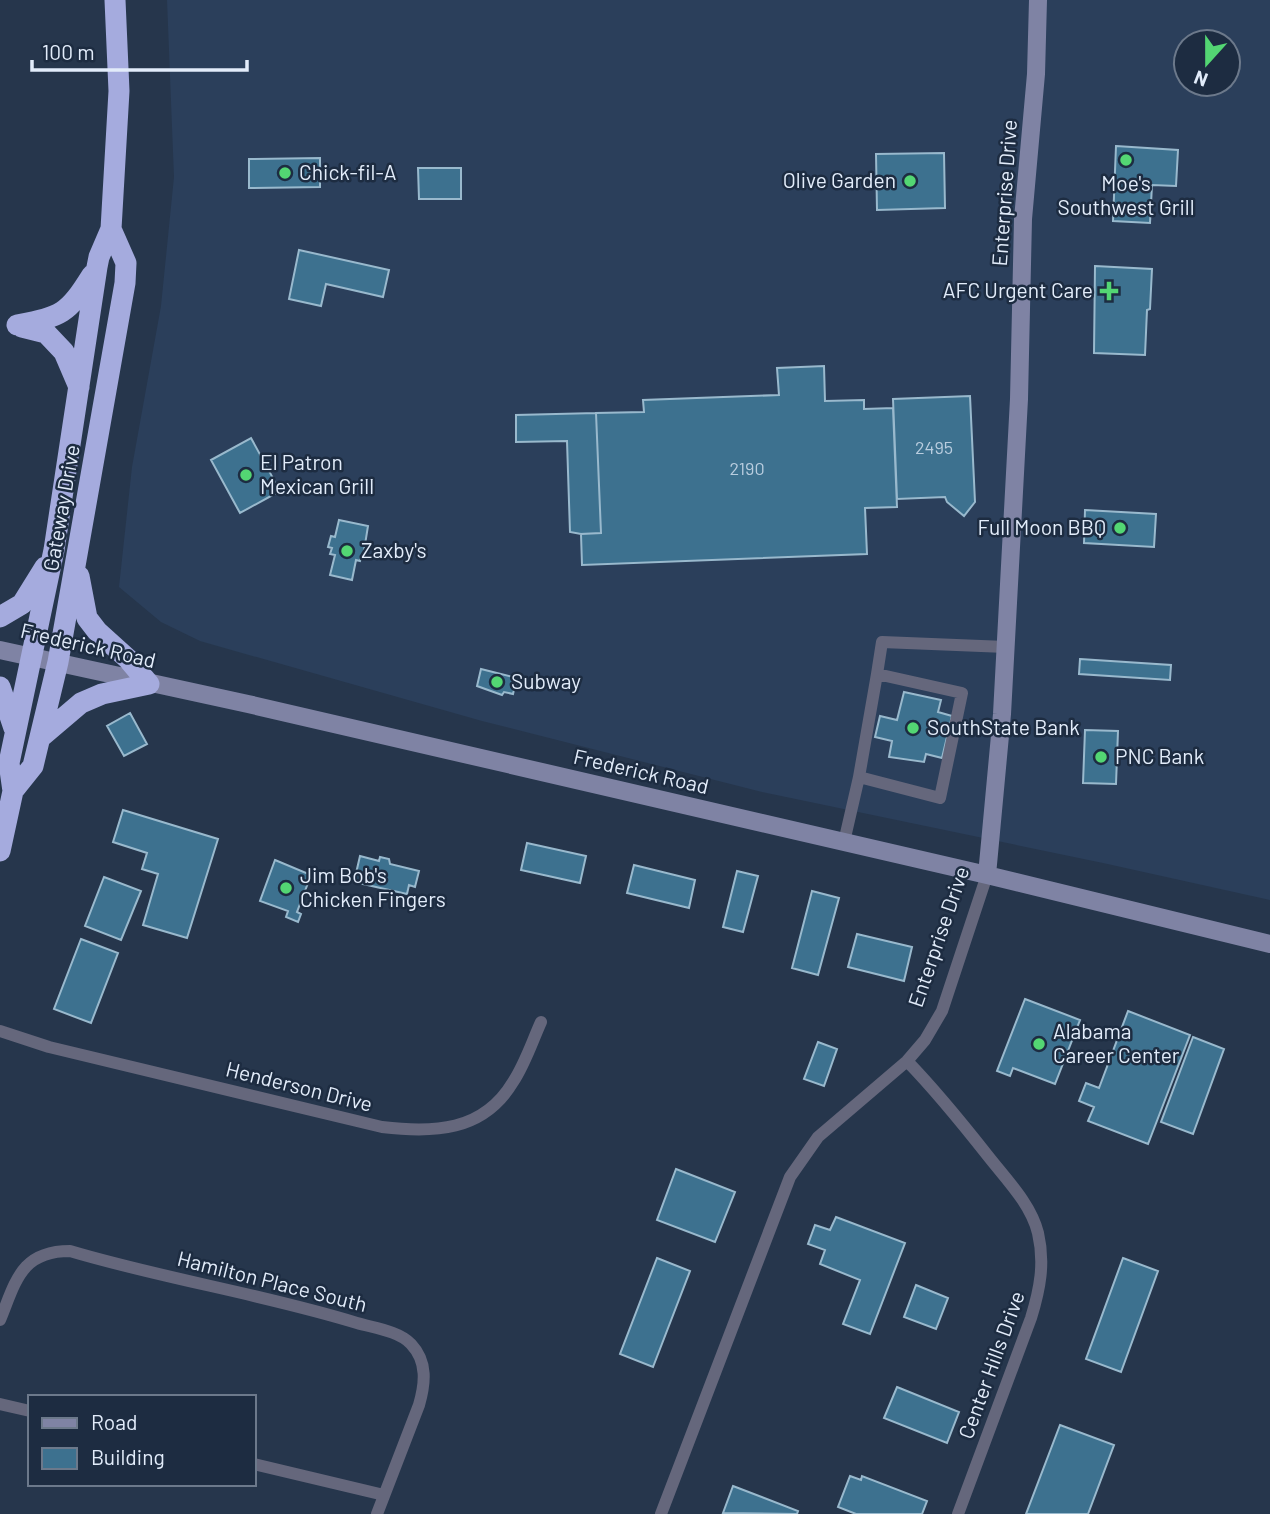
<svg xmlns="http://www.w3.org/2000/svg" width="1270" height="1514" viewBox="0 0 1270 1514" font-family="Barlow,sans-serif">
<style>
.built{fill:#2b3f5b;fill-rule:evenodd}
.building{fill:#3d718f;stroke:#99b9cd;stroke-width:2}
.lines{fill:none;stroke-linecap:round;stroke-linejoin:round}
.street{stroke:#65677c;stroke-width:12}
.secondary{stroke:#7f83a4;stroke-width:18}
.highway{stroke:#a5abde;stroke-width:21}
.poi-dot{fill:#53d673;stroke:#1d2c41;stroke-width:2.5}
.labels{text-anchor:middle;stroke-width:5;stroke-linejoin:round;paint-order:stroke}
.number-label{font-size:18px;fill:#b9cddf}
.poi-label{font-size:21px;fill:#e2ecfa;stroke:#1d2c41;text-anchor:start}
.street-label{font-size:21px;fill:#e2ecfa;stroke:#1d2c41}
</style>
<rect width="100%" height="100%" fill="#26364c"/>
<path class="built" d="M167,0H1270V900L1103,863L762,792L482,721L200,641L161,622L119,587L132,467L161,306L174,177ZM1186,42H1228V84H1186Z"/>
<path class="building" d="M1116,146L1178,150L1176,186L1152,185L1150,223L1113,221Z
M944,153L945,208L877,210L876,154Z
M320,158V187L249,188V159Z
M418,168H461V199H419Z
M299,250L389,270L383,297L326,284L321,306L289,299Z
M1095,266L1152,269L1150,309L1147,310L1145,355L1094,353Z
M824,366L825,401L864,400V409L893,408L897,507L865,508L867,554L582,565L581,534L601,533L596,413L644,412L643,400L779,395L777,368Z
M970,396L975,502L964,516L947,502L945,497L897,499L893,399Z
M596,413L601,533L581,534L570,532L567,441L516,442V415Z
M251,438L280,491L240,513L211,460Z
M1085,510L1156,514L1154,547L1084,543Z
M339,520L368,526L363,557H361L360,561L356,560L352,580L330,575L335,555L330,554L332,548L328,547L331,536L335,537Z
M1080,659L1171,665L1170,680L1079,674Z
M481,669L517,678L513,694L504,692L502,695L477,686Z
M904,692L941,700L938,712L952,716L942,758L926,754L924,762L889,757L892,741L875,737L880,716L897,720Z
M130,713L147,744L124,756L107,726Z
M1085,730L1118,731L1116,784L1083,783Z
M123,810L218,839L187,938L143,925L158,874L142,869L147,853L113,842Z
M527,843L586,856L580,883L521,870Z
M360,856L379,861L380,857L389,859L390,864L419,871L415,887L409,885L407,894L354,882Z
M275,860L311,875L297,912L301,914L298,922L286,917L288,911L260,901Z
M634,865L695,880L689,908L627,893Z
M737,871L758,876L743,932L723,927Z
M104,877L141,891L121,940L85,926Z
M812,891L839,898L818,975L792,968Z
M857,934L912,947L904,981L848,967Z
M81,939L118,953L91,1023L54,1009Z
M1025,999L1080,1020L1055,1084L1013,1068L1010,1076L997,1071Z
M1128,1011L1190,1035L1148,1144L1088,1121L1094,1107L1079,1101L1086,1083L1099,1088Z
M1193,1037L1224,1049L1193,1134L1161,1122Z
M818,1042L837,1049L824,1086L804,1079Z
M676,1169L735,1192L715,1242L657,1220Z
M836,1217L905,1243L870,1334L843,1324L860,1280L820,1264L825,1250L808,1244L815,1225L830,1230Z
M657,1258L690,1271L653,1367L620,1354Z
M1123,1258L1158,1271L1121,1372L1086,1359Z
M916,1285L948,1298L936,1329L904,1317Z
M897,1387L959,1412L947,1443L884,1418Z
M1060,1425L1114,1445L1088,1514H1026Z
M850,1476L861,1480L862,1476L927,1501L922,1514H856L838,1507Z
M733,1486L798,1511L797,1514L723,1513Z"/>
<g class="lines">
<path class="street" d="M877,674L882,642L1006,647
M844,842L859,777L940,798L962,693L877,674L859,777
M0,1031L49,1047L382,1127C433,1133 483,1132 513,1082C525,1064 532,1042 541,1022
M907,1061C936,1091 962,1123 988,1156C1006,1179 1031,1204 1038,1233C1045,1263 1040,1289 1031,1318L958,1514
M0,1320C16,1281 21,1251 70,1251C164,1279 263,1294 357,1323C374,1328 399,1331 411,1344C428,1362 425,1384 419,1405L377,1514
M0,1404L30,1411
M254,1464L384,1495
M661,1514L790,1177L818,1137L907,1061L925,1040L942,1011L987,875"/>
<path class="secondary" d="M0,650L248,704L987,875L1270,944
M987,875L1002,714L1019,399L1023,219L1036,74L1038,0"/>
<path class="highway" d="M17,325C62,316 67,315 92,275
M22,327L46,333L64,352L79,387
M0,617L22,604L45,567
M0,687L14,728
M41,737L81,703L102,694L149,684L128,659L97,631L87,618L79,576
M13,791L33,766L58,662L125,283L126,263L111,229
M0,851L13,791L9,763L54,550L97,267L99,257L111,229L119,91L115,0"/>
</g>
<g class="poi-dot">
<circle cx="1126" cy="160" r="7"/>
<circle cx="285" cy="173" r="7"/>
<circle cx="910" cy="181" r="7"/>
<path d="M1105.5 280.5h7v7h7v7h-7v7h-7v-7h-7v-7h7z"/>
<circle cx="246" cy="475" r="7"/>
<circle cx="1120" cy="528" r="7"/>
<circle cx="347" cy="551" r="7"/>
<circle cx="497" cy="682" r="7"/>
<circle cx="913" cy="728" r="7"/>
<circle cx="1101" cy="757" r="7"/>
<circle cx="286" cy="888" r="7"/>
<circle cx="1039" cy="1044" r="7"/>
</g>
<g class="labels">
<g class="number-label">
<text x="934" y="454">2495</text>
<text x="747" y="475">2190</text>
</g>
<g class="poi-label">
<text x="299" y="180">Chick-fil-A</text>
<text x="896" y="188" text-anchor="end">Olive Garden</text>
<text x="1126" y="191" text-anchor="middle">Moe's<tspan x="1126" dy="24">Southwest Grill</tspan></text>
<text x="1093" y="298" text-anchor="end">AFC Urgent Care</text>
<text x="260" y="470">El Patron<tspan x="260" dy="24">Mexican Grill</tspan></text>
<text x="1106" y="535" text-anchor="end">Full Moon BBQ</text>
<text x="361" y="558">Zaxby's</text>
<text x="511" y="689">Subway</text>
<text x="927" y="735">SouthState Bank</text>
<text x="1115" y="764">PNC Bank</text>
<text x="300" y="883">Jim Bob's<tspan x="300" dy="24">Chicken Fingers</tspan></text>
<text x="1053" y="1039">Alabama<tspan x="1053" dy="24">Career Center</tspan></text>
</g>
<g class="street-label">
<text transform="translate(1005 193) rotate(-86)" y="7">Enterprise Drive</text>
<text transform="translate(62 508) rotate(-80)" y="7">Gateway Drive</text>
<text transform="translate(88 646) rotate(13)" y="7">Frederick Road</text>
<text transform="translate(641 772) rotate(13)" y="7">Frederick Road</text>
<text transform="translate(939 937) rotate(-71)" y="7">Enterprise Drive</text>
<text transform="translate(299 1087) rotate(14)" y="7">Henderson Drive</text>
<text transform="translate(272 1282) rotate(14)" y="7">Hamilton Place South</text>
<text transform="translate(992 1365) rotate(-70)" y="7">Center Hills Drive</text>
</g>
</g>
<rect x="28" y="1395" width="228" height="91" fill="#1d2c41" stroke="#6c798b" stroke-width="2"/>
<rect x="42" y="1418" width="35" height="10" fill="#7f83a4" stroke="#6c798b" stroke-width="2"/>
<text x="91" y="1430" font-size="21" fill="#e2ecfa">Road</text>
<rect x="42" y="1448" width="35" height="21" fill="#3d718f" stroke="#6c798b" stroke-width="2"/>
<text x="91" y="1465" font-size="21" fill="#e2ecfa">Building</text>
<g transform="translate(1207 63) rotate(201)"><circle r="33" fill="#1d2c41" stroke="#6c798b" stroke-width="2"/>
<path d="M0-5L12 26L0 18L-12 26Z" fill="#53d673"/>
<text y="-10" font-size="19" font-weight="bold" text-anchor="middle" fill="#e2ecfa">N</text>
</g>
<path d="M32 60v10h215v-10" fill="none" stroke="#e2ecfa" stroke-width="3.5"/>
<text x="42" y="60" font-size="21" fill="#e2ecfa" stroke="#1d2c41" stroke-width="5" paint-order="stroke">100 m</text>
</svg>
